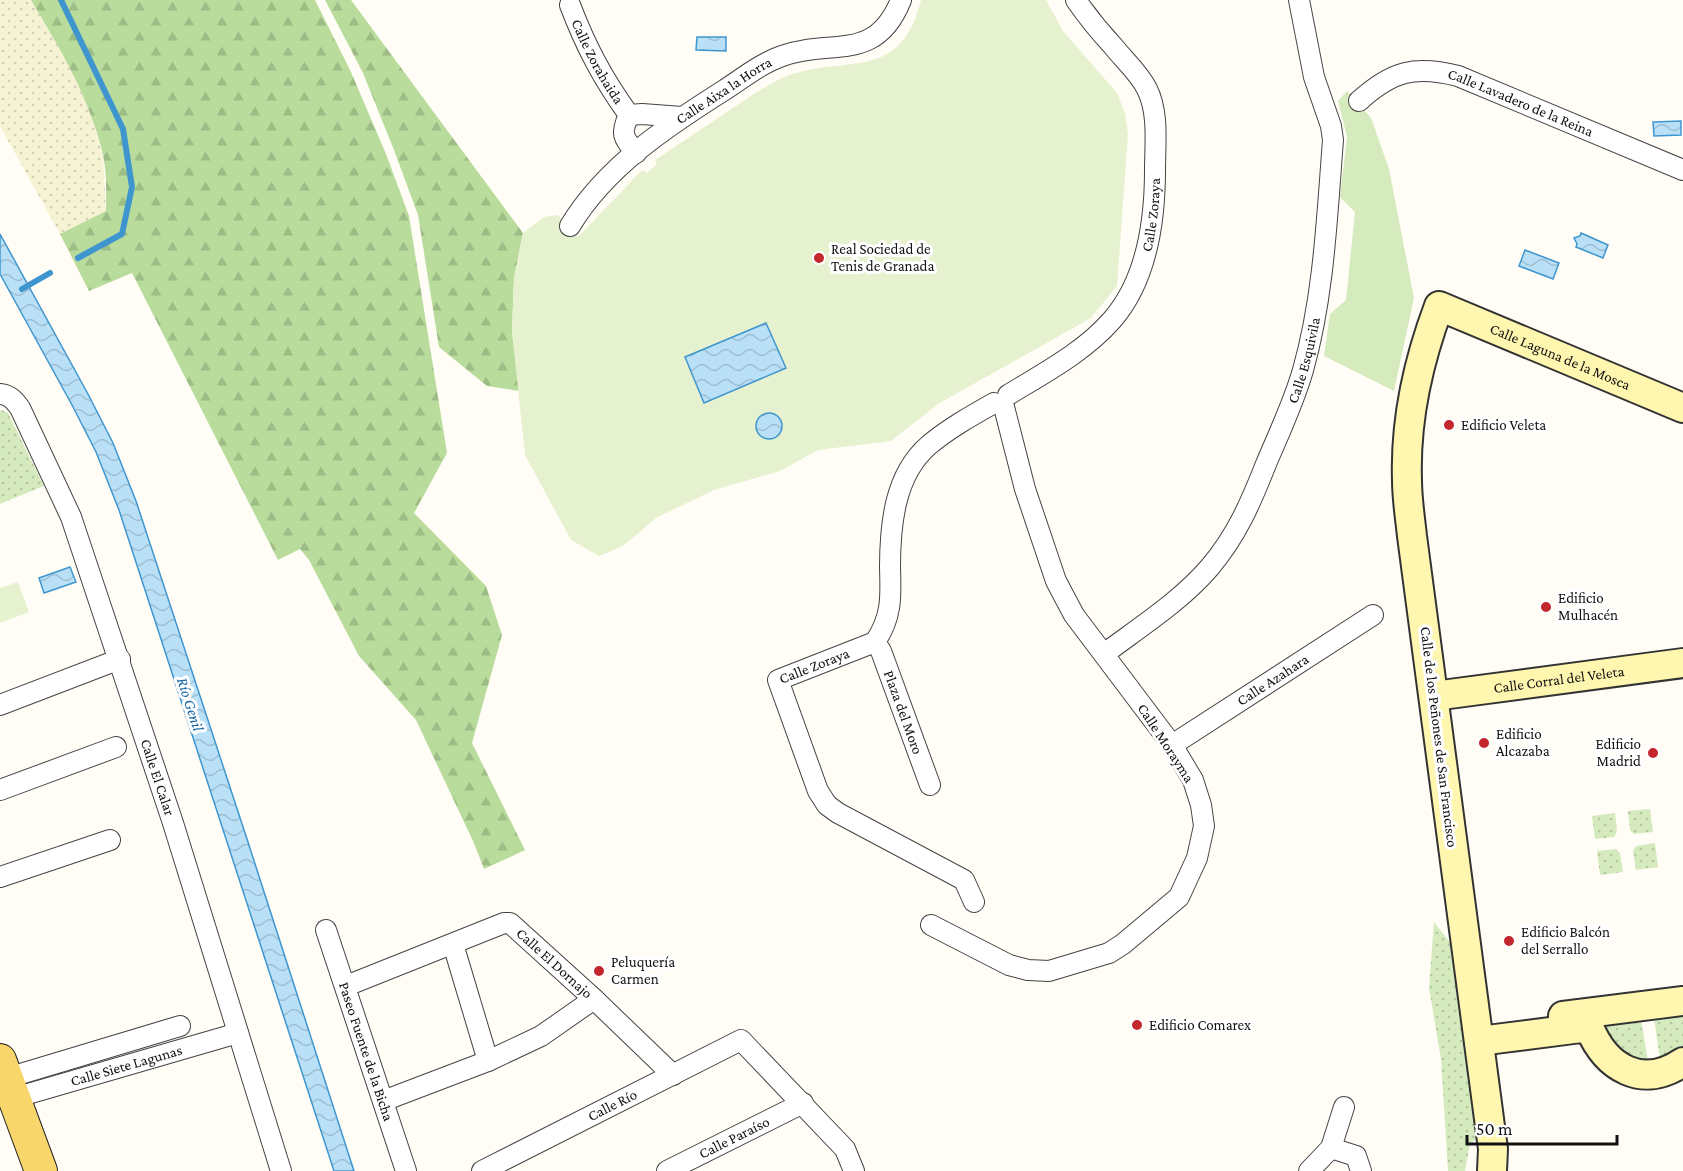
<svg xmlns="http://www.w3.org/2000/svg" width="1683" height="1171" viewBox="0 0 1683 1171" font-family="'Crimson Pro',serif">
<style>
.farmland{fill:url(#farmland-dots)}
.grass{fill:#d5ebbd}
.forest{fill:url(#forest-firs)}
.park{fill:url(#park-dots)}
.pitch{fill:#e6f2cf}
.water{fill:url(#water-waves);stroke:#3f96cf;stroke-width:1.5}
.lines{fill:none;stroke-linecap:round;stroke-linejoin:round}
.stream{stroke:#3f96cf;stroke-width:6}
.street-casing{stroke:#444;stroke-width:22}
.secondary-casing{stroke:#333;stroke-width:32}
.primary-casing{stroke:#222;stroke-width:34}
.street{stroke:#fff;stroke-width:20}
.secondary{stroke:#fff6b0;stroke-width:28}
.primary{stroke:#f9d66b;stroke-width:32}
.poi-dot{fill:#c4262e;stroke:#fff;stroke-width:2}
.labels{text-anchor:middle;stroke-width:6;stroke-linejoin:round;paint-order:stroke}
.street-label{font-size:15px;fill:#111;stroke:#fff}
.poi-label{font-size:15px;fill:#111;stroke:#fff;text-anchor:start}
.water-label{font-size:16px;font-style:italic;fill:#1768a6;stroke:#fff}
</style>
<defs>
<pattern id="farmland-dots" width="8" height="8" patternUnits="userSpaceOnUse" patternTransform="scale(1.5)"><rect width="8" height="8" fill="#f6f3d4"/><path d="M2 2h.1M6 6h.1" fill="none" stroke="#d2cfb5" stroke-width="1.8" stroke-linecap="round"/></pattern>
<pattern id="forest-firs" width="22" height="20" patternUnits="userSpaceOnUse" patternTransform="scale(1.5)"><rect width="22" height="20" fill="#b9dc9c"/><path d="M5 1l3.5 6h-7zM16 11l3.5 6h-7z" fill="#9ebc85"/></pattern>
<pattern id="park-dots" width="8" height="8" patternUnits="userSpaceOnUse" patternTransform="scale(1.5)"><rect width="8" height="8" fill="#d5ebbd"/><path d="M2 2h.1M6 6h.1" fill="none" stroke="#b6c8a1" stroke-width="1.8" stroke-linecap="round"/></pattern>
<pattern id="water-waves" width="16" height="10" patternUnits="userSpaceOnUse" patternTransform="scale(1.5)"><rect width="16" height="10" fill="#b9e0f7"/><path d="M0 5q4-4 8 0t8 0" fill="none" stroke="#9ebfd3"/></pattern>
</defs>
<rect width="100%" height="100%" fill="#fffdf5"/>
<path class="farmland" d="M0,0H31L55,41L88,103L103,157L106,211L60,234L0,126Z"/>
<path class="grass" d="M1347,91L1371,118L1389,169L1414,298L1394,391L1324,356L1330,314L1346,300L1355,212L1340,197L1347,137L1338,101Z"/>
<path class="forest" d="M31,0H315L351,72L386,154L409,216L447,453L414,513L486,586L502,635L472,743L525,850L484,869L473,841L416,720L359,656L309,560L300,549L278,560L132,273L89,291L60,234L106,211C106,193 107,173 103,155C90,98 60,49 31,0Z
M325,0H351L523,233L514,278L512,331L519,391L487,386L439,347L418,215L394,150L363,73Z"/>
<path class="park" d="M2,410L8,413L44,486L0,504V411Z
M1650,809L1653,832L1634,834L1630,830L1628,811Z
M1615,813L1617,832L1614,837L1595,839L1592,816Z
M1655,843L1658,867L1636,870L1633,851L1636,846Z
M1616,849L1620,853L1623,872L1600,875L1597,851Z
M1434,922L1452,945L1478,1137L1470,1144L1465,1171H1448L1441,1059L1429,988Z
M1683,1007V1053L1661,1067L1653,1011Z
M1640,1013L1649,1068L1622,1060L1600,1026Z"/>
<path class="pitch" d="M921,0H1046L1063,31L1117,93L1125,113L1128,134L1117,286L1091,318L938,404L891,441L818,450L780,471L714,490L656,518L623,546L599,556L571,540L525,455L512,331L514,278L523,233L544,217L558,215L578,237L642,170L647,173L657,164L655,160C679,144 703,128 727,112C745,100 763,87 782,78C842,52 899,87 921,0Z
M18,582L29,612L0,623V588Z"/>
<path class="water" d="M697,37H726V51L696,50Z
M1681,121V135L1654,136L1653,122Z
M1581,233L1608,245L1603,258L1576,247L1577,244L1574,238L1580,236Z
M0,234L88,394L113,443L136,501L247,839L354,1171H334L119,510L96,452L72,405L0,274Z
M1525,250L1559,263L1553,279L1519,266Z
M766,323L786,368L704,403L685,357Z
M756 426a13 13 0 1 1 26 0a13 13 0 1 1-26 0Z
M70,567L76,582L44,593L39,578Z"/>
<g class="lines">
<path class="stream" d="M61,0L123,129L132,187L122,234L78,258
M22,289L50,273"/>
<g class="street-casing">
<g id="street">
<path id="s1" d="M570,5C586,47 603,79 629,115"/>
<path id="s2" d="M1359,101C1392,71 1415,65 1458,76L1683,170"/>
<path d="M629,115L642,114L682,117"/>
<path d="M629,115C620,134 623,137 636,153"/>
<path id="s3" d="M570,226C606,166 669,125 726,89C744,77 762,63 782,56C832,38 875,64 901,0"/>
<path id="s4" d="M0,394C10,395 14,400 20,408L71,517L173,823L281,1171"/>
<path id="s5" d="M1008,395C1044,373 1084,352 1112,320C1147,280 1155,221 1155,170C1155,143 1159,113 1147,89C1139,73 1124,60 1113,46C1100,32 1087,16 1076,0"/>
<path id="s6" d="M875,642L881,651L930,785"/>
<path id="s7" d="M1104,654C1140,627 1181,601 1210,567C1237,535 1251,502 1266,464C1279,433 1294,402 1303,370C1324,296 1327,216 1333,140L1331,126L1314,77L1299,0"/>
<path d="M0,705L120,659"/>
<path id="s8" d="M1172,745L1373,615"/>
<path d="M0,790L116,747"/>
<path d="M0,877L110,840"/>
<path id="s9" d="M974,902L964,880L838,813L827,805L818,791L778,680L875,642C892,617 891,597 890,568C890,526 894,475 929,445C948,429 971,416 994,403"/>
<path d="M931,925L1009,965L1028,970L1049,971L1109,953L1123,944L1179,897L1197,858L1204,826L1201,805L1193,780L1172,745L1074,615L1056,581L1025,489L1004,407"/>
<path id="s10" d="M326,930L406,1171"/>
<path d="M453,944L488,1061"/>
<path id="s11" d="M346,986L504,923H510L594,999L673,1075"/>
<path d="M7,1078L180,1026"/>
<path id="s12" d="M14,1098L238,1033"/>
<path d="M383,1101L488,1061L541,1036L594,999"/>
<path d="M1331,1148L1356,1156L1361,1171"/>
<path id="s13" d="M482,1171L741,1040L845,1149L854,1171"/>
<path id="s14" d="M667,1171L803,1103"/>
<path d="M1309,1171L1331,1148L1344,1107"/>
</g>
</g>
<g class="secondary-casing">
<g id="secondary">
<path id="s15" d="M1434,696L1683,663"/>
<path d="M1563,1016L1683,1001"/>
<path d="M1479,1041L1589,1027C1606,1068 1642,1090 1683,1062"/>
<path id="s16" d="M1492,1171L1493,1149L1412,536C1410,517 1407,499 1407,480C1405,420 1418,362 1439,306L1683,408"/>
</g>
</g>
<g class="primary-casing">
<path id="primary" d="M0,1060L41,1171"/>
</g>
<use href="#street" class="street"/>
<use href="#secondary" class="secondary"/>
<use href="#primary" class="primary"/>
</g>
<g class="poi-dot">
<circle cx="819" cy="258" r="6"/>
<circle cx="1449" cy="425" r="6"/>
<circle cx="1546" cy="607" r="6"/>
<circle cx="1484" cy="743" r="6"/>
<circle cx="1653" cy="753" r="6"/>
<circle cx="1509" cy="941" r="6"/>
<circle cx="599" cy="971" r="6"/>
<circle cx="1137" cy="1025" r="6"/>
</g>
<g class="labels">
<g class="street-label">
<text dy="5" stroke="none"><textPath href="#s1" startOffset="63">Calle Zorahaida</textPath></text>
<text dy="5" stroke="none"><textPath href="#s3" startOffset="207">Calle Aixa la Horra</textPath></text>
<text dy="5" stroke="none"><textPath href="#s2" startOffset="176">Calle Lavadero de la Reina</textPath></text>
<text dy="5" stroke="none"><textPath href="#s5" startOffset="243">Calle Zoraya</textPath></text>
<text dy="5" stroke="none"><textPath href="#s16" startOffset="1006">Calle Laguna de la Mosca</textPath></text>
<text dy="5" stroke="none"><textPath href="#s7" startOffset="366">Calle Esquivila</textPath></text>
<text dy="5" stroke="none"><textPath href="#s9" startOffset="354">Calle Zoraya</textPath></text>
<text dy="5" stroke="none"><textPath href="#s15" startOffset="126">Calle Corral del Veleta</textPath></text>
<text dy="5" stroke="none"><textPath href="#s8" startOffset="120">Calle Azahara</textPath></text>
<text dy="5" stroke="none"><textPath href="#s6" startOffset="76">Plaza del Moro</textPath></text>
<text transform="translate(1439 737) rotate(83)" y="5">Calle de los Peñones de San Francisco</text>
<text transform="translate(1166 743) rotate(57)" y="5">Calle Morayma</text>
<text dy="5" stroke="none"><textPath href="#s4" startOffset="420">Calle El Calar</textPath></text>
<text dy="5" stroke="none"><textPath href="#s11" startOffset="236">Calle El Dornajo</textPath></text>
<text dy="5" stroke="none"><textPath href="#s10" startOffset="128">Paseo Fuente de la Bicha</textPath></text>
<text dy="5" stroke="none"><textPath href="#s12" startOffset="117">Calle Siete Lagunas</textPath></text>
<text dy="5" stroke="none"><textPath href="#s13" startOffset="146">Calle Río</textPath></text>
<text dy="5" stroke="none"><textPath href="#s14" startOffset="75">Calle Paraíso</textPath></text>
</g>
<g class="poi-label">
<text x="831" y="254">Real Sociedad de<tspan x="831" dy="17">Tenis de Granada</tspan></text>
<text x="1461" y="430">Edificio Veleta</text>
<text x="1558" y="603">Edificio<tspan x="1558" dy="17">Mulhacén</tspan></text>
<text x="1496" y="739">Edificio<tspan x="1496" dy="17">Alcazaba</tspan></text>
<text x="1641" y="749" text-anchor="end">Edificio<tspan x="1641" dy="17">Madrid</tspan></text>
<text x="1521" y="937">Edificio Balcón<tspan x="1521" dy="17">del Serrallo</tspan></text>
<text x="611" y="967">Peluquería<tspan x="611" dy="17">Carmen</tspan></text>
<text x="1149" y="1030">Edificio Comarex</text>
</g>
<g class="water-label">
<text transform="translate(191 704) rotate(72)" y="6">Río Genil</text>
</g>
</g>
<path d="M1467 1135v9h150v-9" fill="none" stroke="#111111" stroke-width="3"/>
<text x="1476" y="1135" font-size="18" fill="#111111" stroke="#ffffff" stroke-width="4.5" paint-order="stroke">50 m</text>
</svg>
